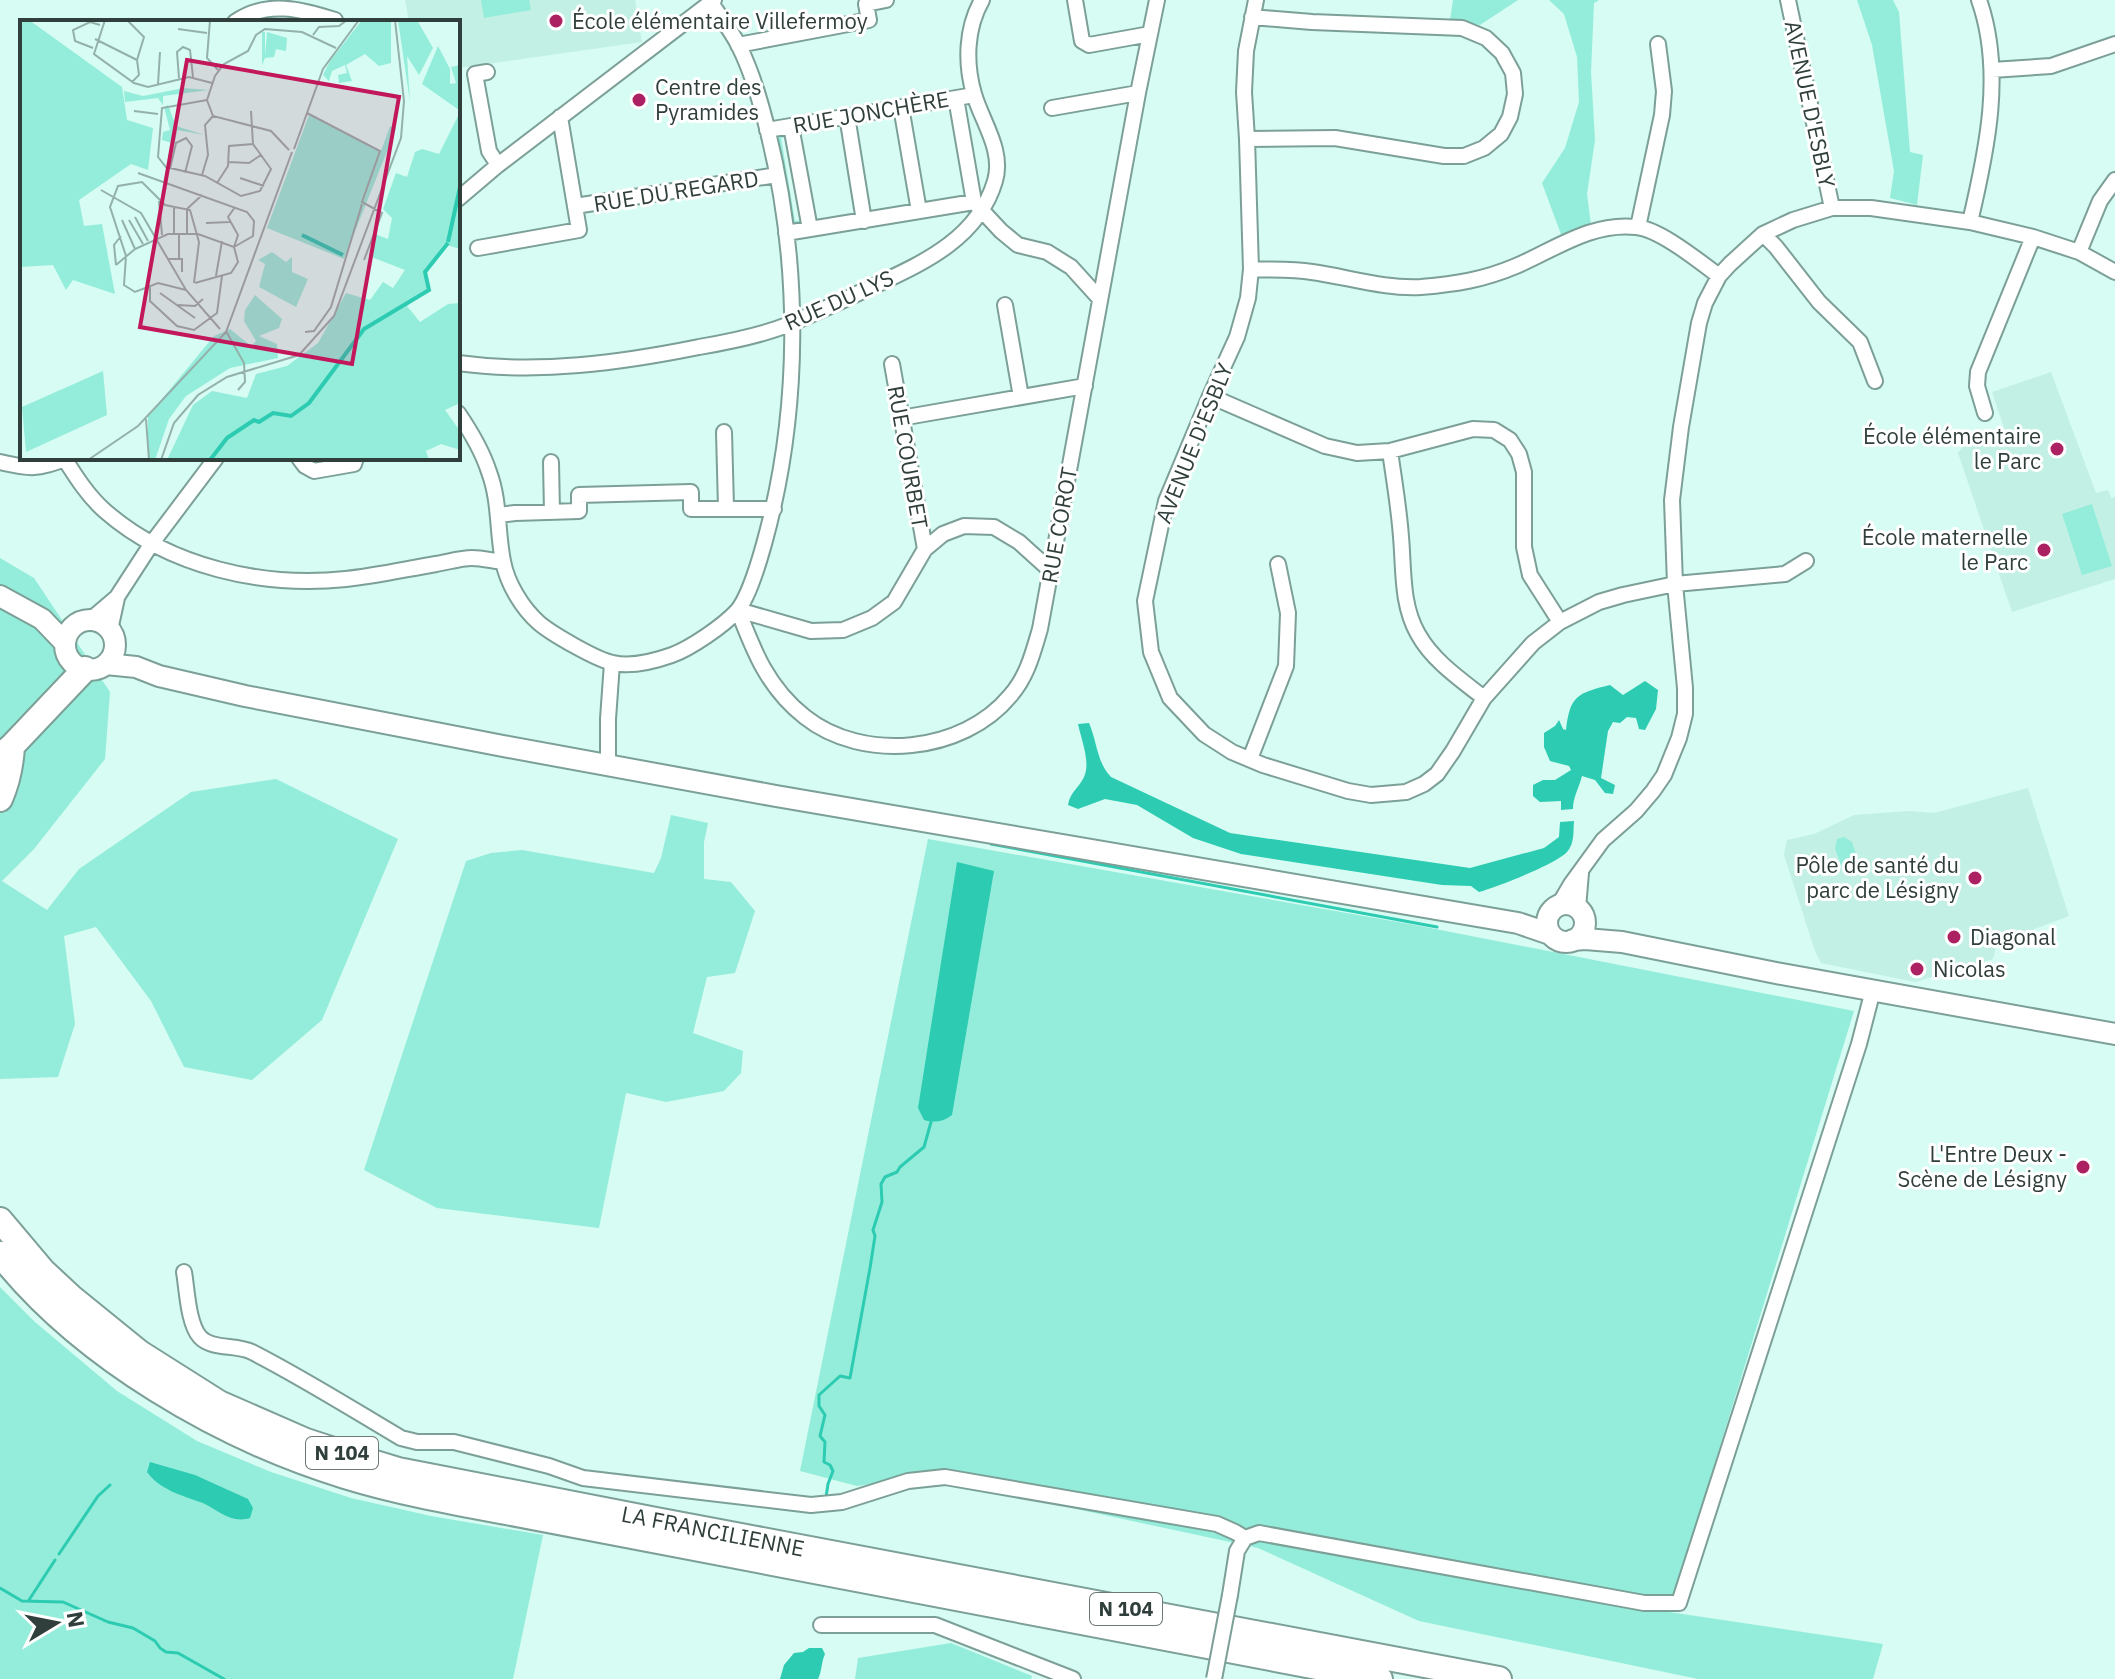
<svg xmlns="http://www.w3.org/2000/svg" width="2115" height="1679" viewBox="0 0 2115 1679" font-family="'IBM Plex Sans',sans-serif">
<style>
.built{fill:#c2f0e5}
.green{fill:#94edda}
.water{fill:#2ccbb2}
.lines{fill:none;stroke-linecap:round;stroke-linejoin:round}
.stream{stroke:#2ccbb2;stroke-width:3}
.street-casing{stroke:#7c9f97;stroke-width:18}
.secondary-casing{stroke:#7c9f97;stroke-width:24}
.highway-casing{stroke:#7c9f97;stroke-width:28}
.street{stroke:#fff;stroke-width:14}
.secondary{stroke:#fff;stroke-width:20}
.highway{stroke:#fff;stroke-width:24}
.street-bridge-casing{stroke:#7c9f97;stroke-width:18;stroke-linecap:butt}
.street-bridge{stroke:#fff;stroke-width:14}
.poi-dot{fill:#ac2161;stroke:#fff;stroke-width:3}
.labels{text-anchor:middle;stroke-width:6;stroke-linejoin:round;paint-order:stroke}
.shield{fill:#fff;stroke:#6e7976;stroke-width:2}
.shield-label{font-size:20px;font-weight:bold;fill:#303f3c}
.poi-label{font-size:22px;fill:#303f3c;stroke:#fff;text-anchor:start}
.street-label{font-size:22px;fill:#303f3c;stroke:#fff}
.inset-river{fill:none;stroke:#2ccbb2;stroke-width:4}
.inset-road{fill:none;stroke:#94b0aa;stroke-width:2}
.view{fill:#c2185b;fill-opacity:0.15;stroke:#c2185b;stroke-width:4}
.inset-edge{fill:none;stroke:#303f3c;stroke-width:4}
</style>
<rect width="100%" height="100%" fill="#d6fcf3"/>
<path class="built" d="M405,0H635L642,42L458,68V22H409Z
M2051,372L2096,493L2108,490L2111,498L2115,497V579L2012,612L1958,453L1963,446L2005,431L1992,392Z
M2028,788L2069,916L1997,943L1993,959L1915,982L1821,963L1815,951L1784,855L1787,840L1814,834L1854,815L1909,811L1934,813Z"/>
<path class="green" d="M481,0H529L531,10L484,18Z
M1453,0H1518L1480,25L1450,20Z
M1549,0H1599L1594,3L1591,72L1595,140L1587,194L1591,225L1562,237L1542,183L1565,148L1579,102L1577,57L1564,14Z
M1857,0H1893L1899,12L1910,152L1923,155L1917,205L1890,198L1894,171L1872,45Z
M785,132L789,137L781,138L795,221L803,220L806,225L792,226L775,139L778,134Z
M2092,504L2112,566L2082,575L2062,514Z
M0,558L34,578L110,692L105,759L34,849L2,881L47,910L79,869L191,792L276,779L398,839L322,1020L252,1080L184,1067L151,1001L96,927L64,936L75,1024L58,1077L0,1079Z
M671,815L708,823L704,842V879L731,882L755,911L735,973L707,977L693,1033L743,1051L741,1073L724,1091L666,1102L626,1093L599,1228L437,1208L364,1170L466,861L491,853L522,850L654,873L661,858Z
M1844,837L1852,842L1859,864L1857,869L1848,872L1843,871L1835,848L1837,839Z
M928,839L1415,925L1854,1011L1669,1612L1883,1644L1873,1679H1698L1419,1621L1258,1548L927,1477L857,1486L800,1471Z
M0,1287L35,1322L117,1391L197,1441L271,1472L351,1498L431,1516L543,1535L513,1679H0Z
M951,1643L1032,1676L1031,1679H855L858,1658Z"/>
<path class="water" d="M1645,681L1658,690L1656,709L1645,730L1639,729L1636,718L1627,717L1620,723L1613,722L1608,731L1601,778L1615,785L1613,794L1605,793L1595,780L1582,776C1579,788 1573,797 1573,809L1561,810V801L1540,802L1533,796V785L1543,780H1555L1571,770L1569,766L1550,761L1544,747V733L1555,726L1559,720L1563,729L1566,730C1570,696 1577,693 1610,685L1623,695Z
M1089,723C1097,741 1097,763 1111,777L1230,833L1470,868L1544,848L1559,837L1560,822L1574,821C1573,831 1575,843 1567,852C1556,864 1497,887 1479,892L1471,886L1442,885L1241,854L1193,838L1137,805L1105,799L1078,809L1068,805C1070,792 1079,788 1084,777C1091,762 1081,739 1078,724Z
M957,862L994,871L952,1115C943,1122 935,1123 924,1120L918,1108Z
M150,1462L195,1475L248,1499L253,1508L250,1518C231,1524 218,1510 203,1503C183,1496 160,1490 147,1472Z
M809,1648H822L825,1654C821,1663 822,1671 818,1679H780L784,1665L794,1653L803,1652Z"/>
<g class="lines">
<path class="stream" d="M991,844L1437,927
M826,1497L828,1484L833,1471L830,1465L824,1462L825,1442L820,1436L825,1415L819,1406V1395L840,1376L850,1378L870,1268L875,1236L873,1230L882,1202L881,1184L885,1177L897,1172L900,1167L924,1147L931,1122
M59,1554L98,1496L110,1485
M0,1588L22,1601L63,1602L108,1622L133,1628L155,1641L160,1648L166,1652L178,1653L224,1679
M29,1600L55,1560"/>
<g class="street-casing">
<path id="street" d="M1075,0L1082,41L1089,45L1150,34
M1256,0L1246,51L1244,92L1247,139L1251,269L1248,298L1237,337L1210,396L1166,501L1145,601L1151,652L1170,698L1204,734L1232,752L1263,765L1348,791L1371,795L1406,792L1424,784L1437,774L1453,751L1484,698L1533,643L1560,622L1599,602L1623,595L1675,584L1785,574L1806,561
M1788,0L1832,208
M235,22C267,0 301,9 335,20
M738,45L869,20L866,4L886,0
M1992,70L2051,66L2115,44
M487,72L475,74L489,151L498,165
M956,98L974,202
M901,107L919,211
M1052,108L1138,93
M847,116L864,221
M791,126L810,229
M767,130L974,95
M1247,139L1335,138L1444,156H1464L1484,148L1501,134L1510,117L1515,94L1513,73L1502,53L1486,38L1462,28L1312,22L1252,17
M458,199L498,165L714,0
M575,206L777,175
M1970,222C1987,150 2004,71 1979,0
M1638,227L1662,115L1664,91L1658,44
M786,233L974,202L1001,231L1018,245L1047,252L1071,267L1100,299
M1763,234L1776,247L1819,302L1860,342L1875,381
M478,248L579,230L560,117
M2079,252L2100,201L2115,180
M1251,269C1271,270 1292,269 1312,272C1348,277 1384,289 1421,287C1456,284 1483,280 1516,266C1554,250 1591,222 1636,227C1660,229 1700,262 1719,276
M1005,305L1021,397
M458,363C538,374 620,363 699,347C728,342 760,336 787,325C817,313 846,299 876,285C925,262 978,238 995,181C1004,150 982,122 974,94C965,63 966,28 982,0
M892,364L925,549
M1210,396L1325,446L1357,453L1390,451L1473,429L1494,430L1510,440L1519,454L1524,472V547L1530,575L1560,622
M458,413C471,432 482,450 489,472C500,501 497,532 503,561C507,583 522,608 539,623C552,634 597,660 613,663C631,667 655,661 672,655C691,648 723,626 737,611C749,597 759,562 764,544C801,411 801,265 768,132C761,103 752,72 739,46C731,30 719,15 709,0
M1985,413L1977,386L1978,372L2033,237
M901,418L1085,386
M724,432L726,508
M1390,451C1394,480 1399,508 1401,537C1404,570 1401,604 1418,634C1433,661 1460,679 1484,698
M64,458C76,477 88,496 105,511C169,567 263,588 346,579C376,576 406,569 436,564C448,562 461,558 472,558C482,558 493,561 503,562
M299,458L305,466L314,471L354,464L356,458
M0,462C30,469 38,470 67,458
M551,462L552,512
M499,515L515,513L579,511V495L691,492V509H774
M738,610C754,652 768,688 805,717C863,763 963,753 1010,696C1027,677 1033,653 1040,629L1138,93L1157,0
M738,610L811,631L843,630L872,618L894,602L925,549L943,534L964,526L994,527L1019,542L1050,570
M90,620L117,597L152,543L216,458
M110,630L117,598
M1250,759L1286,666L1288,613L1278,564
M608,764V719L612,663
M1558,906L1571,884L1603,840L1636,811L1653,791L1664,775L1679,738L1685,714V688L1675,584L1672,500L1681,427L1699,323L1705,303L1719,276L1730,264L1763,234L1793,220L1832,208H1871L1970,222L2033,237L2079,252L2115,272
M1578,908L1581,873
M184,1272C187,1289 188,1324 200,1337C212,1350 236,1344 252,1352C303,1378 352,1409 401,1438L417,1442H454L549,1466L583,1478L811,1505L842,1502L908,1481L945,1477L1217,1524L1235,1532L1245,1538
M1230,1595L1237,1551L1245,1538L1259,1533L1644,1603H1679L1859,1044L1873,990
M821,1625H935L1073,1679"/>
</g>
<g class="secondary-casing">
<path id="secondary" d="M0,596L42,619L65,643
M65 645a25 25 0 1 1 50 0a25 25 0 1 1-50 0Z
M106,664L136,667L159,676L245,696L503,746L776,796L1518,923L1550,934
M1547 923a19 19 0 1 1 38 0a19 19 0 1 1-38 0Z
M1573,940L1585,939L1622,942L1776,973L2115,1034"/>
</g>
<g class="highway-casing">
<path id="highway" d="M0,756L12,746L85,669
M0,799C8,781 11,765 12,746
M0,1220L43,1271L71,1297L140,1353L219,1403L306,1441L352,1456L398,1470L656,1520L1499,1679
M0,1254C81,1357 221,1438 345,1476C397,1492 452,1502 506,1512L1380,1679"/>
</g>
<use href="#street" class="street"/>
<use href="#secondary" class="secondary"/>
<use href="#highway" class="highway"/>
<g class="street-bridge-casing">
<path id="street-bridge" d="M1214,1679L1230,1595"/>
</g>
<use href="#street-bridge" class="street-bridge"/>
</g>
<g class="poi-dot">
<circle cx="556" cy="21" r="8"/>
<circle cx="639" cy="100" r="8"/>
<circle cx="2057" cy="449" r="8"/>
<circle cx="2044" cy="550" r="8"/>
<circle cx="1975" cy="878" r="8"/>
<circle cx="1954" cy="937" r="8"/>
<circle cx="1917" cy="969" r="8"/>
<circle cx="2083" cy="1167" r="8"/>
</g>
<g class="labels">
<g class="shield">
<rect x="306" y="1437" width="72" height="32" rx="6"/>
<rect x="1090" y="1593" width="72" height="32" rx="6"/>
</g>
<g class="shield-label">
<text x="342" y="1460">N 104</text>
<text x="1126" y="1616">N 104</text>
</g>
<g class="poi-label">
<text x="572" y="29">École élémentaire Villefermoy</text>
<text x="655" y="95">Centre des<tspan x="655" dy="25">Pyramides</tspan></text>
<text x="2041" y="444" text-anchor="end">École élémentaire<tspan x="2041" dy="25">le Parc</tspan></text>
<text x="2028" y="545" text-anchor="end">École maternelle<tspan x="2028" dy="25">le Parc</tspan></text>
<text x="1959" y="873" text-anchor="end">Pôle de santé du<tspan x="1959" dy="25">parc de Lésigny</tspan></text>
<text x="1970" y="945">Diagonal</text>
<text x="1933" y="977">Nicolas</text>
<text x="2067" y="1162" text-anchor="end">L'Entre Deux -<tspan x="2067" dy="25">Scène de Lésigny</tspan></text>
</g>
<g class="street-label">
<text transform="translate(1810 104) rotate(78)" y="8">AVENUE D'ESBLY</text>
<text transform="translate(871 112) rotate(-10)" y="8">RUE JONCHÈRE</text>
<text transform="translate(676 191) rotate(-9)" y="8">RUE DU REGARD</text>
<text transform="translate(839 300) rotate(-24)" y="8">RUE DU LYS</text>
<text transform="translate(1194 443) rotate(-68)" y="8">AVENUE D'ESBLY</text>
<text transform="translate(908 457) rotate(80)" y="8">RUE COURBET</text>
<text transform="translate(1059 525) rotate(-80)" y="8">RUE COROT</text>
<text transform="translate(713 1531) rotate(11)" y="8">LA FRANCILIENNE</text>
</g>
</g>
<g transform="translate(20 20)">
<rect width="440" height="440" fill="#d6fcf3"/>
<path d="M0,0H9L102,67L107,100L133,108L128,150L111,144L59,180L64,206L82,204L95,274L53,260L46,270L33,245L0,247ZM342,0H371V43L359,46L345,34L326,45L332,61L319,63L318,55L327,53L325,45L312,51L309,61L303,55L310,41ZM378,0H397L413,28L399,55L387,36L390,82ZM242,12H245V37L247,12L267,18L266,31L256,29L254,37L245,38L242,45ZM418,26L430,49V64L436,63L431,47L440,45L439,90L402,64ZM164,68L189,70L143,76V85L138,78L105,82L104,71L123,76ZM148,85L156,106L185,115L157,110L155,124L142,120L143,112L150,110L144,87ZM440,92V229L424,224L406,252L408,269L387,286L400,302L428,284L440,283V383L425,390L440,411V430L421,424L406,431L409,440H147L173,385L192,371L227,378L236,354L267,346L298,323L326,273L350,280L363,262L373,268L385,250L349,236L355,214L368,219L372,198L363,189L376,153L387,157L395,132L402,129L419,134ZM289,95L361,131L370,106L376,109L324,239L247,208ZM252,232L266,242L272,237V252L288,259L276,287L239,267L245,244L238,240ZM235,275L262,299L259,308L239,316L257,324L258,338L210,348L166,376L149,399L135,440H128V396L194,316L210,309L231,326L236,321L224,301L225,290ZM83,351L87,395L6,432L2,387Z" fill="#94edda"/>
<path class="inset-river" d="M282,215L323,235M428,222L440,167M190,440L207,418L234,400L239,402L253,393L271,396L289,383L344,309L409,270L405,252L428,223"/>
<path class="inset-road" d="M85,0L74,34L114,63L128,67L169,57L192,63M107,0L124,17L117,40L119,55L112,62M190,0L187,38L198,50M158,9L187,13M293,15L299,7L319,6L327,0M75,19L117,40M73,28L55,21L53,10L70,2L80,5M159,58L157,32L163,27L170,30L173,57M138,64L140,32M187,80L142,88L138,137L146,147L185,156L221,176L240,171L251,149L233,124L231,91M114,91L138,94M287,93L360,131L342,182L362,193L344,240M274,129L303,49L339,0M269,130L251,111L193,96L187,80L195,56L204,44L228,31L236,15L245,9L282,12L316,28M208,142L229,143L241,135M150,149L156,123L166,118L172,126L165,153M118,153L227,192L234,201L233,216L214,227M182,155L188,135L185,105L193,96M220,158L244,166M197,163L208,146L209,126L233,124M81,170L121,193L166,270L200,309M139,181L142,215M115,197L128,221M102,200L115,229M109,200L123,224M186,203L210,202M154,213V186M167,213V189L182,175M214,227L218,215L208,197L215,187M147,239H162V252M159,239V213M96,245L115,229L148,214H178L214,227L218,242L211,253L175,263M96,245L94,225L101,216M196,256L202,221M130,265V281L157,306L174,310L197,293L202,256M166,270L138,263L115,272L104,265L106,236L90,187L98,166L122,162L145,185L170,190L179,222L174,263M140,273L175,298M158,285L175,286L183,279M206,311L224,343L225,362L218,370M285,312L294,311L311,287L342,184M126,399L129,440M68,440L118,406L206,312L272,132M141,440L154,403L178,375L207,357L279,335L314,296L381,118L384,81L375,0"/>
<path class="view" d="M167,40L379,77L332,344L120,307Z"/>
<rect width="440" height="440" class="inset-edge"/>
</g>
<g transform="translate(56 1623) rotate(80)" stroke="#ffffff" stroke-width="6" paint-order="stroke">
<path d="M0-6L14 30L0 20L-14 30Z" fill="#303f3c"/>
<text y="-12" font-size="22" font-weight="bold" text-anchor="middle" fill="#303f3c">N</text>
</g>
</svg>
